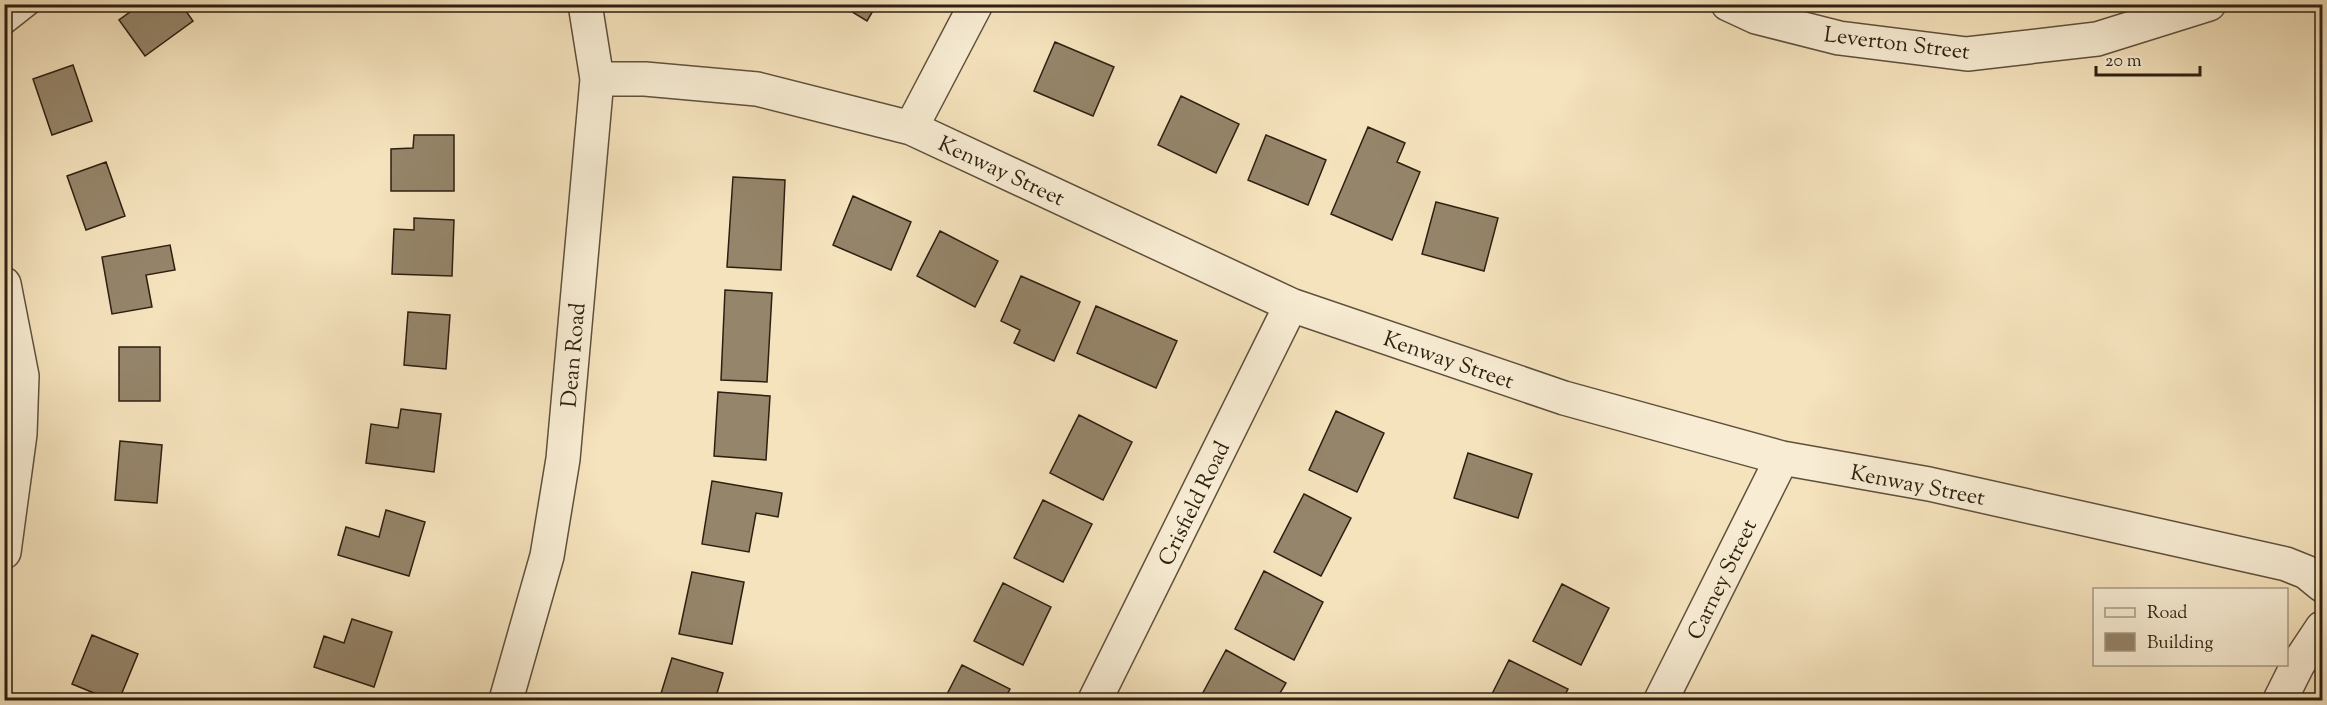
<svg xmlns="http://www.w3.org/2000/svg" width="2327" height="705" viewBox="0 0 2327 705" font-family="'Sorts Mill Goudy',serif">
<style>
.building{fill:#95856a;stroke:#2d1f10;stroke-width:1.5}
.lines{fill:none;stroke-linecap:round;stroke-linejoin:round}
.lane-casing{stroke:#5f503b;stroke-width:21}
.street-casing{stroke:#5f503b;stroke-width:36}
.lane{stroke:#f8edd4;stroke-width:18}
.street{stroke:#f8edd4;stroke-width:33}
.labels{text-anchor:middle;stroke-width:4.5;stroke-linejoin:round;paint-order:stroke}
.street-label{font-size:22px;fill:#2d1f10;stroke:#f8edd4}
</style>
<rect width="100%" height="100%" fill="#f5e3bd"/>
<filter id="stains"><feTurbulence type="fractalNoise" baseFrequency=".00333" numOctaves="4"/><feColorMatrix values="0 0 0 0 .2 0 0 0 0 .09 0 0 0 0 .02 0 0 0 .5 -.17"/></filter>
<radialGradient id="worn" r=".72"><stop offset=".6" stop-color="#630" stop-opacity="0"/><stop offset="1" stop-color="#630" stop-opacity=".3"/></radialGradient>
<path class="building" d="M141,4H181L193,21L145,56L119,20Z
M839,4H877L867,21Z
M1055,42L1114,67L1093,116L1034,91Z
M73,65L92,121L52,135L33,79Z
M1181,96L1239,124L1216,173L1158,145Z
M1368,127L1405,143L1397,162L1420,172L1392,240L1331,214Z
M414,135H454V191H391V149L413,148Z
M1266,135L1326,160L1308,205L1248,180Z
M106,162L125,216L86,230L67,176Z
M733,177L785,180L781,270L727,267Z
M853,196L911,222L891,270L833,245Z
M1436,202L1498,218L1484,271L1422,254Z
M414,218L454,220L452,276L392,274L394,229L414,230Z
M940,231L998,261L975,307L917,276Z
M170,245L175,270L146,275L152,307L112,314L102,257Z
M1021,276L1080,302L1054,361L1014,343L1020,330L1001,321Z
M725,290L772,293L767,382L721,380Z
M1096,306L1177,341L1156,388L1077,353Z
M408,312L450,315L446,369L404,365Z
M119,347H160V401H119Z
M718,392L770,396L766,460L714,456Z
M401,409L441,414L434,472L366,463L371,424L398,428Z
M1336,411L1384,433L1357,492L1309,470Z
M1079,415L1132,442L1103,500L1050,473Z
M120,441L162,445L157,503L115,500Z
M1468,453L1532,474L1518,518L1454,498Z
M712,481L782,493L778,517L756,513L749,552L702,544Z
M1304,494L1351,518L1321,576L1274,552Z
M1043,500L1092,524L1063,582L1014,558Z
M386,510L425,522L409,576L338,555L346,527L379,537Z
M1264,571L1323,602L1294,660L1235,629Z
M692,572L744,582L732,644L679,634Z
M1003,583L1051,607L1023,665L974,641Z
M1562,584L1609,608L1581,665L1533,641Z
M352,619L392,632L374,687L314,667L324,636L344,643Z
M92,635L138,654L119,700H111L72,684Z
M1226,650L1286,683L1276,700H1199Z
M672,658L723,673L715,700H659Z
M1509,660L1568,689L1562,700H1489Z
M962,665L1010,689L1004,700H944Z"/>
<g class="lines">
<g class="lane-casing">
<path id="lane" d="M4,26L32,4"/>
</g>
<g class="street-casing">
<path id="street" d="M1728,4L1756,17L1839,38L1967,54L2097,39L2209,4
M597,79H645L757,89L911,128L1291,305L1564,398L1782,458L1929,484L2286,564L2306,572L2322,585
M911,128L976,4
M4,284L22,376L20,434L4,552
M506,700L547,556L563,459L597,79L585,4
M1095,700L1291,305
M1661,700L1782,458
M2280,700L2298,664L2322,628"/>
</g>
<use href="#lane" class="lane"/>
<use href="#street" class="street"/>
</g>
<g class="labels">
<g class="street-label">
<text transform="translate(1897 42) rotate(7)" y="8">Leverton Street</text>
<text transform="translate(1002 170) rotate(25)" y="8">Kenway Street</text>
<text transform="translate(572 355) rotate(-85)" y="8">Dean Road</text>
<text transform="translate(1449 359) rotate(19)" y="8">Kenway Street</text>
<text transform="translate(1918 484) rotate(11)" y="8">Kenway Street</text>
<text transform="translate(1193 503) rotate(-64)" y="8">Crisfield Road</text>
<text transform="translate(1721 579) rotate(-64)" y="8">Carney Street</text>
</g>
</g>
<rect width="2327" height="705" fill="none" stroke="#f5e3bd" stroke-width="24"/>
<rect x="6" y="6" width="2315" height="693" fill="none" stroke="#2d1f10" stroke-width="3"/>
<rect x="12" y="12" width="2303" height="681" fill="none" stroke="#2d1f10" stroke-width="1.5"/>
<rect x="2093" y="588" width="195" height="78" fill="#f8edd4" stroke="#a79b86" stroke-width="1.5"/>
<rect x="2105" y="608" width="30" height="9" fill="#f8edd4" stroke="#a79b86" stroke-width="1.5"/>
<text x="2147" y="618" font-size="18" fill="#2d1f10">Road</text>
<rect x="2105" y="633" width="30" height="18" fill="#95856a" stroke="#a79b86" stroke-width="1.5"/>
<text x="2147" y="648" font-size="18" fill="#2d1f10">Building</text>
<path d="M2096 66v9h104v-9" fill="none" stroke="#2d1f10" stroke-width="3"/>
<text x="2105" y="66" font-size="18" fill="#2d1f10" stroke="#f8edd4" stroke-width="4.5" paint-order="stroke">20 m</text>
<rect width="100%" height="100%" filter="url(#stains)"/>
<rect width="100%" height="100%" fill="url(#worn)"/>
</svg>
